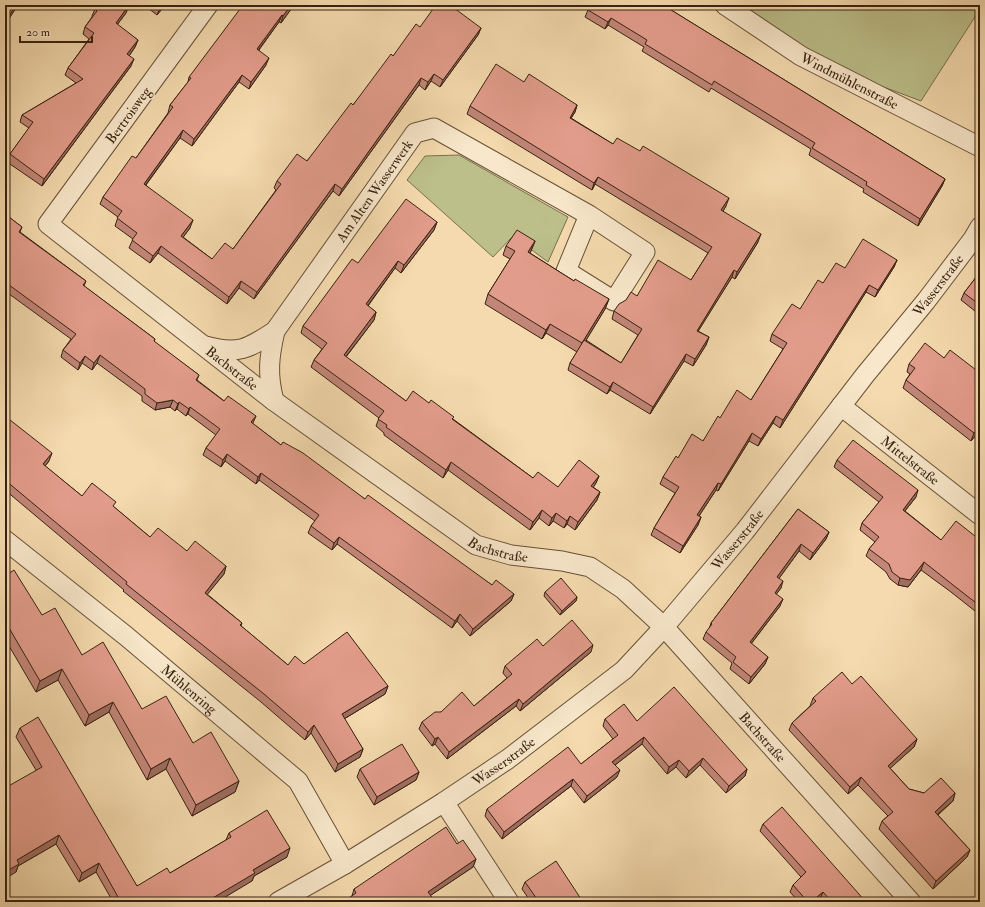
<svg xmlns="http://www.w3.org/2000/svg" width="985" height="907" viewBox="0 0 985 907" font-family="'IM FELL Double Pica',serif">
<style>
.green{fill:#bcbf8a;stroke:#7a704d}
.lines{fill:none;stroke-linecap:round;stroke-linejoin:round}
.minor-casing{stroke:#685038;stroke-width:21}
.minor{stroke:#f8e7ca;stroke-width:19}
.wall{fill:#c28678;stroke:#392210}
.shaded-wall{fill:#9e6d61;stroke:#392210}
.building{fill:#e29c8b;stroke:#392210}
.labels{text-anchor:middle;stroke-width:3;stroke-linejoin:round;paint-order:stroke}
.street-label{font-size:14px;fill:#392210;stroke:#f8e7ca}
</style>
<rect width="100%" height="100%" fill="#f4daae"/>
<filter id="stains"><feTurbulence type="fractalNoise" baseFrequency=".005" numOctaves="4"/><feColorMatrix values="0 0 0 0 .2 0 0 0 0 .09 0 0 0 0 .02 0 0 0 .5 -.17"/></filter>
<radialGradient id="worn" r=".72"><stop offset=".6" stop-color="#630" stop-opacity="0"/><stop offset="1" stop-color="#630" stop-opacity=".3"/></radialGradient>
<path class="green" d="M725,5H980V9L921,101L801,56Z
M459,155L568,217L548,262L513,236L493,257L407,180L425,156Z"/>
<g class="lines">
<g class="minor-casing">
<g id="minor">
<path id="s1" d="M208,5L48,224L274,401L476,545L511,555L562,561L590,567L623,589L664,627L911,902"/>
<path id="s2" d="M725,5L801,56L980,147"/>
<path id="s3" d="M205,346C238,355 248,349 275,331L415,133L434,128L589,215L566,271L614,301L645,252L589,215"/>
<path d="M274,401C267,374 269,357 275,331"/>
<path id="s4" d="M841,406L980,515"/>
<path id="s5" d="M5,540L126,636L298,781L345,864"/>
<path d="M444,802L509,902"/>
<path id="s6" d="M278,902L345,864L444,802L508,759L624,670L664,627L745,531L865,375L926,301L973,239L980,227"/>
</g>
</g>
<use href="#minor" class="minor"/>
</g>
<path class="wall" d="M5,5H18L6,23H5Z
M129,5L126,13L117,25L138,40L135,47L129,56L131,66L42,186L7,162L10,154L29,128L20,122L22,115L76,83L65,75L68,68L89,39L83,34L85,27L92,17V16L95,9Z
M144,5H165L157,15Z
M294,5L281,23L279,22L259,50L266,65L249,89L239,82L192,146L180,138L146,185L190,228L183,237L212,259L233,249L276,190L274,188L277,181L307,161L393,56L420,27L481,28L478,35L440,87L431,81L425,90L419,85L339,196L333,191L254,299L239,288L227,304L158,253L150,263L129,248L133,239L115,226L118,217L100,204L103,197L136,158L168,113L170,105L188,82L189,77Z
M580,5H663L945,179L942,186L918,226L863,192L864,189L809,155L811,149L711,88L709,92L642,51L644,47L608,25L605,29L585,17L588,10Z
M524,82L577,105L575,112L571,118L613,144L726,206L723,211L758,242L735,279L732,277L698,331L709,337L706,345L693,366L684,361L650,414L610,390L607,394L568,370L570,363L577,352L546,333L542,339L485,304L488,294L510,259L503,255L506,246L535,241L530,253L574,281L609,299L605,309L586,340L621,363L638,335L612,319L614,311L637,296L691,280L708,253L595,184L592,190L467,114L470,106Z
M5,214L22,227L20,232L86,281L84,286L155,339L154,342L199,375L197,380L253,423H252L281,445L365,499L492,585L514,594L511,601L470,636L457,621L452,628L337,544L332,550L308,533L311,526L315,521L259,480L256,484L225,461L221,467L203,455L206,448L216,435L188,414L186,416L177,409L175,411L170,407L155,410L142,401V396L97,363L92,370L82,363L78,370L61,357L63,350L71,339L5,291Z
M437,222L434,230L401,273L395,268L368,306L376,312L374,320L346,357L406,401L429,403L453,419L533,478L558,487L599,476L596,483L593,487L600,492L597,500L575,530L567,524L564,528L553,521L549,526L539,518L530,530L448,470L443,478L384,435V433L376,426L379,418L311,367L314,360L322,349L301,333L303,326L358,263Z
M897,260L894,267L875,297L866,292L780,428L773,423L758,446L749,441L718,491L716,490L699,516L701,517L698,525L680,553L651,535L654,528L675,493L660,484L663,477L678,458L703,441L720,418L751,400L783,349L770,341L772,334L800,309L823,283L845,268Z
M980,272V315L961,300L964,293Z
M944,358L980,373V430L971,441L903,388L906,380L910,374L907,372L909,364Z
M5,416L49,461L45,466L82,496L114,507L150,537L226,566L224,574L207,594L242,623L241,626L288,665L304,664L388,686L385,694L344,719L363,749L360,757L335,772L311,733L305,740L261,702L123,591L124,590L5,490Z
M837,460L916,497L905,511L941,540H980V615L951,592L921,570L908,587L898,585L890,579L886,572L866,556L869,549L875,542L860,530L862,523L879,502L834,467Z
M798,509L829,532L826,539L810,560L799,551L779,578L781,588L776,594L780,606L751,644L768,657L765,664L749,684L730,669L732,663L703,639L706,632L709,629L711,623Z
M5,576L42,615L82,655L142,709L193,743L239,781L235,792L192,816L166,769L147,780L109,712L85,726L58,680L36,692L5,639Z
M545,592L577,597L576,601L560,615L544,596Z
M543,646L591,652L520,711L516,706L447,759L435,744L432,746L419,729L422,722L441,712L474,706L507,678L503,673L505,666Z
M852,684L917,739L914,747L890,768L909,789L924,793H955L953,801L938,815L970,850L967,857L933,889L879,829L882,821L888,816L858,785L848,794L789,730L792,723L810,706L813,698Z
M605,719L637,721L747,769L745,776L726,793L700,765L686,778L676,767L667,774L642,744L615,765L617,777L584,803L571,786L502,839L485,816L487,809L581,764L613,739L603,726Z
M20,728L137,886L170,873L226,840L229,833L287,857L254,876L252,881L112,900L96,872L79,882L56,844L18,866L16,872L36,770L16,737Z
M360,769L419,772L416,780L374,805L357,777Z
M763,824L866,902H823L820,899L817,902H799L790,892L793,885L801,877L760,831Z
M457,844L476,859L473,867L431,895L352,896L354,889Z
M525,882L583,902H531L522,889Z"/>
<path class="shaded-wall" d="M16,5H18L6,23L9,16Z
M129,5L126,13L113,30L116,23Z
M162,5H165L157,15L160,8Z
M291,5H294L281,23L283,16Z
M282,15L279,22L254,56L257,49Z
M611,18L608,25L605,29L608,22Z
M481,28L478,35L440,87L443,80Z
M138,40L135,47L125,62L127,54Z
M269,58L266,65L249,89L251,82Z
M134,59L131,66L42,186L44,179Z
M434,74L431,81L425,90L428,82Z
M242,75L239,82L192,146L194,139Z
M421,78L419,85L339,196L342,189Z
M577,105L575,112L567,125L570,118Z
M183,130L180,138L141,191L144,184Z
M598,177L595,184L592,190L594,183Z
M945,179L942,186L918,226L920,219Z
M335,184L333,191L254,299L257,292Z
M729,198L726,206L719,218L721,210Z
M193,220L190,228L179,243L181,236Z
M437,222L434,230L401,273L404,265Z
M761,234L758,242L735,279L737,272Z
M535,241L531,251L525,262L528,252Z
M161,246L158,253L150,263L153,256Z
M897,260L894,267L875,297L878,290Z
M398,261L395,268L363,312L366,304Z
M734,270L732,277L694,338L697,331Z
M241,281L239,288L227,304L229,297Z
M869,285L866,292L780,428L783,420Z
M609,299L605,309L579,352L582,343Z
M376,312L374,320L341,363L344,355Z
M550,324L546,333L542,339L546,330Z
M709,337L706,345L693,366L695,359Z
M686,354L684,361L650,414L653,407Z
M100,355L97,363L92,370L94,363Z
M85,356L82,363L78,370L80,363Z
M613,382L610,390L607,394L610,387Z
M173,400L170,407L155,410L157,403Z
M179,402L177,409L175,411L178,404Z
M190,407L188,414L186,416L189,409Z
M256,416L253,423L248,429L251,422Z
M776,416L773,423L758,446L761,439Z
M980,426V430L971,441L974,433Z
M752,433L749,441L718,491L721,484Z
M52,453L49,461L40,472L43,464Z
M227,454L225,461L221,467L223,460Z
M451,462L448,470L443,478L446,470Z
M261,473L259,480L256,484L258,477Z
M599,476L596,483L589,494L591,486Z
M718,483L716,490L695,522L697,515Z
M918,490L916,497L900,517L903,510Z
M600,492L597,500L575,530L578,522Z
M542,510L539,518L530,530L533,522Z
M556,513L553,521L549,526L552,518Z
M570,516L567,524L564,528L567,521Z
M701,517L698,525L680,553L683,546Z
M829,532L826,539L810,560L813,553Z
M339,537L337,544L332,550L334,543Z
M801,544L799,551L775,584L777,577Z
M924,562L921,570L908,587L898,585L900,578Z
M226,566L224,574L202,601L205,593Z
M783,581L781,588L772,600L775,593Z
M514,594L511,601L470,636L473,629Z
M577,597L576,601L560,615L562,611Z
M783,599L780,606L747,649L750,642Z
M460,614L457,621L452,628L455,621Z
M593,645L591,652L520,711L523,704Z
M768,657L765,664L749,684L751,677Z
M62,669L58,680L36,692L40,681Z
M388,686L385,694L339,722L342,714Z
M519,699L516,706L447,759L449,752Z
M113,702L109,712L85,726L89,715Z
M314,725L311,733L305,740L308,732Z
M438,737L435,744L432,746L435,739Z
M644,737L642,744L610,769L612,762Z
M917,739L914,747L885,773L888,766Z
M363,749L360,757L335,772L338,764Z
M170,758L166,769L147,780L151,769Z
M703,758L700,765L686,778L689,771Z
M679,760L676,767L667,774L669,767Z
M747,769L745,776L726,793L729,786Z
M620,770L617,777L584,803L587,796Z
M419,772L416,780L374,805L377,797Z
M861,777L858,785L848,794L850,787Z
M573,779L571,786L502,839L504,832Z
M239,781L235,792L192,816L196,805Z
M955,793L953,801L932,819L935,812Z
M59,835L56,844L18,866L16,872L5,879V872L17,860Z
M290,848L287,857L254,876L252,881L217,902H206L253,870Z
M970,850L967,857L933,889L936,881Z
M476,859L473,867L425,899L428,892Z
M99,863L96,872L79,882L82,873Z
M823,892L820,899L817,902H811Z"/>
<path class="building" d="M5,5H16L9,16L5,14Z
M98,5H129L116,23L138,40L127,54L134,59L44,179L10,154L33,122L22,115L83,79L68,68L94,33L85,27L97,11L95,9Z
M156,5H162L160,8Z
M243,5H291L283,16L282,15L257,49L269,58L251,82L242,75L194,139L183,130L144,184L193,220L181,236L212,259L225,243L233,249L281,184L277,181L297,154L307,161L351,103L353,105L391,54L393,56L416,24L420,27L436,5H450L481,28L443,80L434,74L428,82L421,78L342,189L335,184L257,292L241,281L229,297L161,246L153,256L132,240L137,233L117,218L122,211L103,197L132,156L136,158L173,107L170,105L191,78L189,77Z
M591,5H663L945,179L920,219L866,185L867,182L812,148L815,143L714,81L712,85L645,44L647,40L611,18L608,22L588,10Z
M496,64L524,82L529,74L577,105L570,118L613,144L617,138L640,151L643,146L729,198L721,210L761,234L737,272L734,270L697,331L709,337L695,359L686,354L653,407L613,382L610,387L570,363L584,340L621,363L642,329L614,311L619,304L626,300L631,292L637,296L658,260L691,280L712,247L598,177L594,183L470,106Z
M406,199L437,222L404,265L398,261L366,304L376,312L344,355L406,401L413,391L429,403L431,400L454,417L452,419L533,478L538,472L558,487L579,460L599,476L591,486L600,492L578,522L570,516L567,521L556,513L552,518L542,510L533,522L451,462L446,470L386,427L387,425L378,419L384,411L314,360L327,343L303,326L352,259L358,263Z
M5,214L22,227L19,232L86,281L83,285L155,339L154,341L199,375L196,380L224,401L228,396L256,416L251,422L281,445L283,442L303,453L365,499L368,495L492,585L496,580L514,594L473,629L460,614L455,621L339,537L334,543L311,526L319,515L261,473L258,477L227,454L223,460L206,448L220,429L190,407L189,409L179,402L178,404L173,400L157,403L145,394V389L100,355L94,363L85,356L80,363L63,350L76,334L5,282Z
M517,230L535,241L528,252L574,281L575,279L609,299L582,343L550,324L546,330L488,294L515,251L506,246Z
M863,239L897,260L878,290L869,285L783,420L776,416L761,439L752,433L721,484L718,483L697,515L701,517L683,546L654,528L679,487L663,477L676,456L678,458L692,434L703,441L718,416L720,418L737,390L751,400L787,343L772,334L792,304L800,309L818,280L823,283L836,263L845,268Z
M980,272V305L964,293Z
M925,343L944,358L950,350L980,373V426L974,433L906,380L915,368L909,364Z
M5,416L52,453L43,464L82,496L92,483L116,502L113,506L150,537L158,528L187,551L195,541L226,566L205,593L242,623L240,625L288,665L295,656L304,664L347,632L388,686L342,714L363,749L338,764L314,725L308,732L264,694L126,584L127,582L5,480Z
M853,440L918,490L903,510L941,540L956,521L980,540V606L953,585L924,562L910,580L900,578L892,572L889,564L869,549L879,537L862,523L883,497L837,460Z
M798,509L829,532L813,553L801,544L777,577L783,581L775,593L783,599L750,642L768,657L751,677L733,662L736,657L706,632L712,624L711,623Z
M14,570L42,615L55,608L82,655L103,642L142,709L166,696L193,743L211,732L239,781L196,805L170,758L151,769L113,702L89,715L62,669L40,681L5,621V576Z
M561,578L577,597L562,611L545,592Z
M572,620L593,645L523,704L519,699L449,752L438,737L435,739L422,722L435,712H441L462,692L474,706L512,674L505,666L537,639L543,646Z
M842,672L852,684L861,676L917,739L888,766L909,789L924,793L941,778L955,793L935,812L970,850L936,881L882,821L893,812L861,777L850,787L792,723L816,701L813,698Z
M674,687L747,769L729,786L703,758L689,771L679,760L669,767L644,737L612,762L620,770L587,796L573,779L504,832L487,809L568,747L581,764L618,735L605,719L624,704L637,721Z
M38,717L137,886L167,868L170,873L231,837L229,833L267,810L290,848L253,870L255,873L206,902H110L118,897L99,863L82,873L59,835L17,860L19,864L5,872V788L42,767L20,728Z
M402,744L419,772L377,797L360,769Z
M782,807L866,902H832L823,892L811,902H808L793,885L806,872L763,824Z
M446,827L457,844L463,840L476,859L428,892L434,900L431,902H343L356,893L354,889Z
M556,861L583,902H539L525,882Z"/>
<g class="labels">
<g class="street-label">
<text dy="5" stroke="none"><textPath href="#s2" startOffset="146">Windmühlenstraße</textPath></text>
<text transform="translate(128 115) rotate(-54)" y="5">Bertroisweg</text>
<text dy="5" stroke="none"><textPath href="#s3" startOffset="247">Am Alten Wasserwerk</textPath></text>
<text dy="5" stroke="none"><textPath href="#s6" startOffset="914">Wasserstraße</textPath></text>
<text dy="5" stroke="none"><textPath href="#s1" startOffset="505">Bachstraße</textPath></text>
<text dy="5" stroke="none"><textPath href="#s4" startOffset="88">Mittelstraße</textPath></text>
<text dy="5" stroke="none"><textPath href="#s6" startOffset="590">Wasserstraße</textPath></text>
<text dy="5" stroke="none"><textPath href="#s1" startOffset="829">Bachstraße</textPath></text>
<text dy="5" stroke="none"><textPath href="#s5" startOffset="237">Mühlenring</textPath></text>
<text dy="5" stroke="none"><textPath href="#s1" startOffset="1166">Bachstraße</textPath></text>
<text dy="5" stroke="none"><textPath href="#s6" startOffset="266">Wasserstraße</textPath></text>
</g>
</g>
<rect width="985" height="907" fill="none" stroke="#f4daae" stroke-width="20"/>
<rect x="6" y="6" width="973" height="895" fill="none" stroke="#392210" stroke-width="2"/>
<rect x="10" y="10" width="965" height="887" fill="none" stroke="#392210"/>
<path d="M20 36v6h72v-6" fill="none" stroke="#392210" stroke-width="2"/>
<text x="26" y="36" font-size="12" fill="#392210" stroke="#f8e7ca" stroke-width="3" paint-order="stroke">20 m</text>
<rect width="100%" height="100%" filter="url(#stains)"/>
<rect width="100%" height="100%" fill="url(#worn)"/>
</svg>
